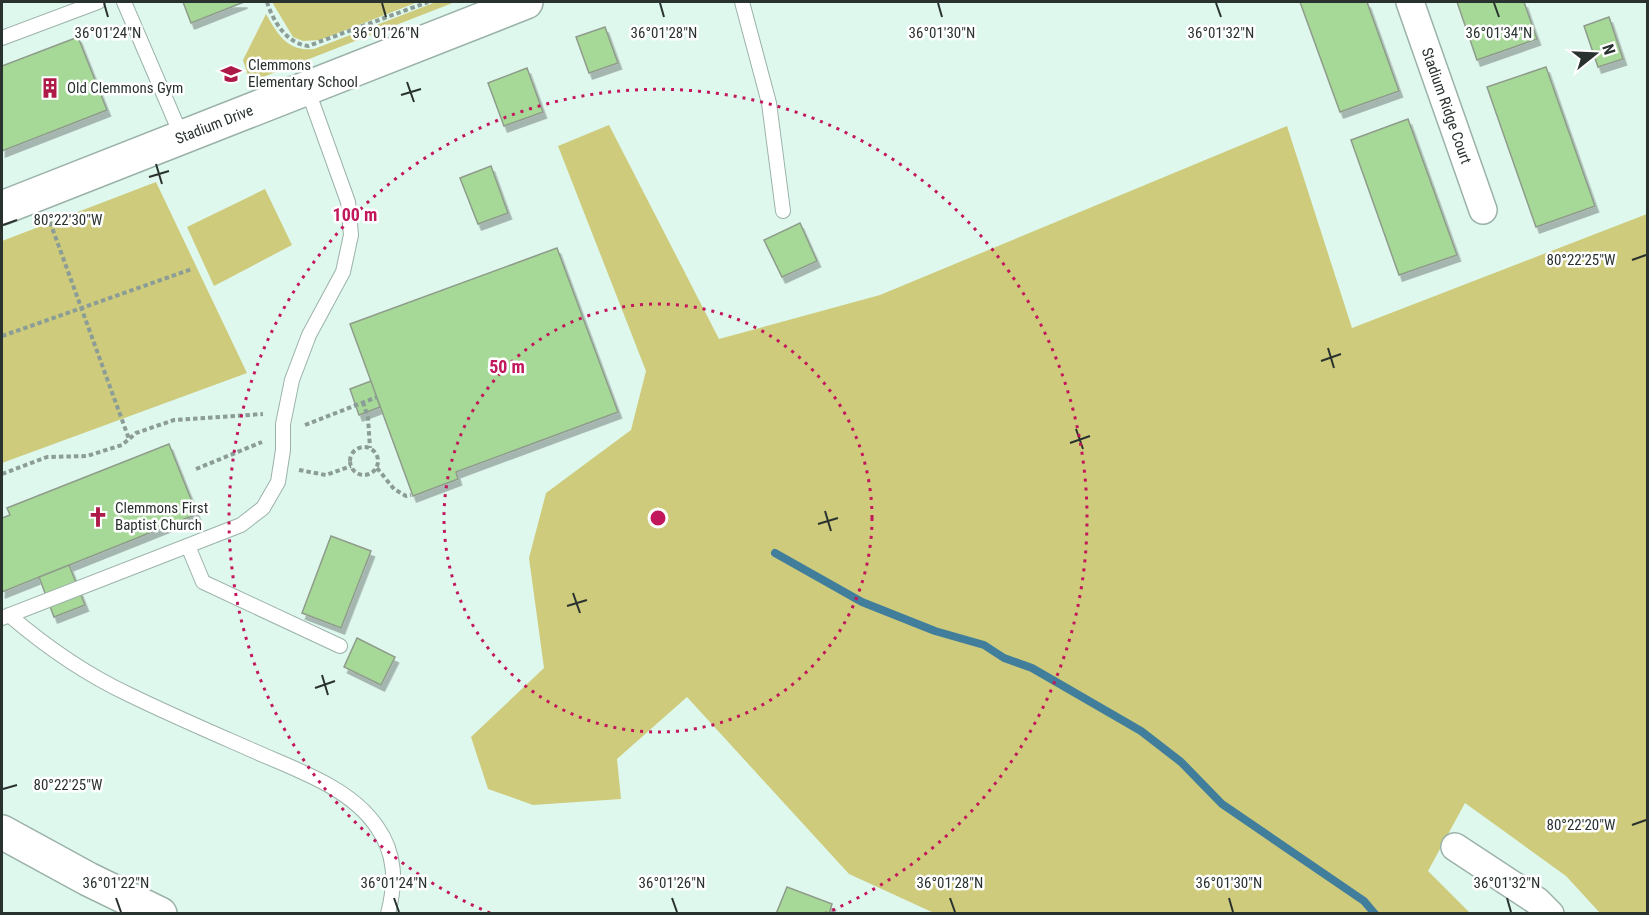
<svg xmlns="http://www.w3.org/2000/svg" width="1649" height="915" viewBox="0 0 1649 915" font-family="'Roboto Condensed',sans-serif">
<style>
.green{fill:#cecb7c}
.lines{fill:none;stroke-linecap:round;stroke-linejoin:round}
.stream{stroke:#407e9c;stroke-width:8}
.building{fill:#a6d997;stroke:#8f9c8b;stroke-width:1.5;filter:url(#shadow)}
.lane-casing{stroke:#9bb2a9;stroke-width:16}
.street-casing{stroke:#9bb2a9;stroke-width:30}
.secondary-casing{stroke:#9bb2a9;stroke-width:36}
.primary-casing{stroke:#9bb2a9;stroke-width:36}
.path{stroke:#8b9d96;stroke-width:4;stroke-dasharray:4.5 3;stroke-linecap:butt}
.lane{stroke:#fff;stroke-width:14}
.street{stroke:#fff;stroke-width:27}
.secondary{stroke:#fff;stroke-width:33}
.primary{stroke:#fff;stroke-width:33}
.ticks{fill:none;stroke:#29322f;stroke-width:2}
.ring{fill:none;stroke:#c2185b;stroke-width:3;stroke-dasharray:3 6}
.labels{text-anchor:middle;stroke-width:5;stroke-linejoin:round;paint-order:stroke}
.poi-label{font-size:15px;fill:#29322f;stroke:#fff;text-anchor:start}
.street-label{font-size:15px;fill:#29322f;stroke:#fff}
.ticks-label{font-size:15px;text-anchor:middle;fill:#29322f;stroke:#fff;stroke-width:5;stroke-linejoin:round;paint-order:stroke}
.centre{fill:#c2185b;stroke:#fff;stroke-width:3}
.ring-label{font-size:18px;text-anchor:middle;font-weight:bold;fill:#c2185b;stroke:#fff;stroke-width:5;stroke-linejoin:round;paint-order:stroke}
</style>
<defs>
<filter id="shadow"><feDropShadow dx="3.5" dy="6" stdDeviation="0" flood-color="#0004"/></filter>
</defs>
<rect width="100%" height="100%" fill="#dff8ee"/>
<path class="green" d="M272,2H418L320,40L303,41L293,37Z
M436,2H455L250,82L243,60L266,14C278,35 288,52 314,49Z
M609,125L719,339L880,295L1287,126L1352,328L1647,214V913H1600L1566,876L1465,803L1428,871L1470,913H934L849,874L687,697L617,759L621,799L533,805L488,789L471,737L544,668L529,558L546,493L631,430L646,371L558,146Z
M156,182L247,373L2,463V241Z
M265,189L292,245L214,286L187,227Z"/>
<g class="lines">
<path class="stream" d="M775,553L862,602L935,631L984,645L1004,658L1032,668L1141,731L1181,762L1222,804L1364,901L1375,914"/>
</g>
<path class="building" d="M183,2H244L191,23Z
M1300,2H1367L1399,91L1340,112Z
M1457,2H1524L1537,39L1477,60Z
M1609,17L1623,59L1598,67L1584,26Z
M605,27L618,63L589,73L576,37Z
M78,37L107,110L2,151V66Z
M1546,67L1595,206L1536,227L1487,87Z
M527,68L543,112L504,126L488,83Z
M1408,119L1457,255L1399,275L1351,140Z
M491,166L508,213L478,224L460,178Z
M800,223L817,261L782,277L764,240Z
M557,248L618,412L456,472L458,479L413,496L350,324Z
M371,381L380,407L359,415L350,389Z
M169,444L197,514L2,592V518L10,515L7,508Z
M331,536L371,551L341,628L302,613Z
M69,565L85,605L54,617L39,577Z
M357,638L395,657L381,685L344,667Z
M787,887L832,904L829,914H776Z"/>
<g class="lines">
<g class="lane-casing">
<path id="lane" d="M124,2L182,137
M742,2L769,103L783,211
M2,38L98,2
M188,546L203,582L340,646
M9,615C44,645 87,675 130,695C171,715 213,733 254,751C296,770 350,787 377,827C396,854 396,882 388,914
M2,618L241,525L263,508L278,482L283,450V424L292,380L309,335L343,272L351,235L348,202L307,88"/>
</g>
<g class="street-casing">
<g id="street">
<path id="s1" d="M1410,2L1483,210"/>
<path d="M1455,847L1537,901L1550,914"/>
</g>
</g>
<g class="secondary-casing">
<g id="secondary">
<path id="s2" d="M2,208L526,2"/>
</g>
</g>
<g class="primary-casing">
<path id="primary" d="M2,832L88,879L160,914"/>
</g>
<path class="path" d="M267,2C273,21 286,43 308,46L428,2
M50,222L129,439
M2,336L192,269
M363,402L368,418L370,448
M305,425L377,397
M350 461a14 14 0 1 1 28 0a14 14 0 1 1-28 0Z
M377,468L394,489L406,496L411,495
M196,469L262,442
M299,470L326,475L351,466
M2,474L47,457L87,456L122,445L136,433L174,420L263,414"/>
<use href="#lane" class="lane"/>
<use href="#street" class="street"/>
<use href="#secondary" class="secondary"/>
<use href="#primary" class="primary"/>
</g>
<path class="ticks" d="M104,3L108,17M382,3L386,17M660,3L664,17M938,3L942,17M1216,3L1221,17M1494,3L1499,17M407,82L414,102M401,95L421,89M156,164L162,184M149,177L169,171M3,225L17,220M1632,260L1646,255M1328,348L1334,368M1321,361L1341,354M1076,429L1083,449M1070,443L1090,436M825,511L831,531M818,524L838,518M573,593L580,613M567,606L587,600M322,675L328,695M315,688L335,681M3,789L17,785M1632,825L1646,820M116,898L121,912M394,898L399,912M672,898L677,912M950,898L955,912M1229,898L1233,912M1507,898L1511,912"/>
<g class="ring">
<circle cx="658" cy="518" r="214"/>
<path d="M490 913A429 429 0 1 1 826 913"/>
</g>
<defs>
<g id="school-bare" transform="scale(1.62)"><path d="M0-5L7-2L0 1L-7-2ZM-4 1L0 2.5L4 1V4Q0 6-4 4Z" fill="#ae1a47" stroke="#fff" stroke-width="2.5" paint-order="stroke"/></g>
<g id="building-bare" transform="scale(1.62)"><path d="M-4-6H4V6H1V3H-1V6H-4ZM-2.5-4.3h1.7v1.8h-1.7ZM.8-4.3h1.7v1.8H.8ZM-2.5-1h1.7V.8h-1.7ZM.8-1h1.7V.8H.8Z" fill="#ae1a47" stroke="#fff" stroke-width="2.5" paint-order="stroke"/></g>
<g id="church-bare" transform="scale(1.62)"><path d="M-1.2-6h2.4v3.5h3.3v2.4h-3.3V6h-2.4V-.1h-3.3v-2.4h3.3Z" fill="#ae1a47" stroke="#fff" stroke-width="2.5" paint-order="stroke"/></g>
</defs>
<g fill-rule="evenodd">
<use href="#school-bare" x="231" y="74"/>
<use href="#building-bare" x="50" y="88"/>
<use href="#church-bare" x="98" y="517"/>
</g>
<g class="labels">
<g class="poi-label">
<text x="248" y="70">Clemmons<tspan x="248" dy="17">Elementary School</tspan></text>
<text x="67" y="93">Old Clemmons Gym</text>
<text x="115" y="513">Clemmons First<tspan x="115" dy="17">Baptist Church</tspan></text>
</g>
<g class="street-label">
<text dy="5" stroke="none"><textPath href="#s1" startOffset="110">Stadium Ridge Court</textPath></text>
<text dy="5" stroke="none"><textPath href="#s2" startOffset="228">Stadium Drive</textPath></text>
</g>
</g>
<g class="ticks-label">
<text x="108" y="38">36°01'24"N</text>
<text x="386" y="38">36°01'26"N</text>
<text x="664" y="38">36°01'28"N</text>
<text x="942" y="38">36°01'30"N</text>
<text x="1221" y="38">36°01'32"N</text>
<text x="1499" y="38">36°01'34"N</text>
<text x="68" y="225">80°22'30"W</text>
<text x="1581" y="265">80°22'25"W</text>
<text x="68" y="790">80°22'25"W</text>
<text x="1581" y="830">80°22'20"W</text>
<text x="116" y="888">36°01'22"N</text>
<text x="394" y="888">36°01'24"N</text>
<text x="672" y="888">36°01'26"N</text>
<text x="950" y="888">36°01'28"N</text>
<text x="1229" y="888">36°01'30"N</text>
<text x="1507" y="888">36°01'32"N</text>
</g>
<circle cx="658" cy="518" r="9" class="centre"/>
<g class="ring-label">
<text x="355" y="221">100 m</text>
<text x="507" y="373">50 m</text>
</g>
<rect width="1649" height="915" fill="none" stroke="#29322f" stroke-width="6"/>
<g transform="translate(1595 54) rotate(72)" stroke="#ffffff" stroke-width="4.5" paint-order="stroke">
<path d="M0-4.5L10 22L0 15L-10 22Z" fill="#29322f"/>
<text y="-9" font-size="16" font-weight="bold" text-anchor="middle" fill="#29322f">N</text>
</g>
</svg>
